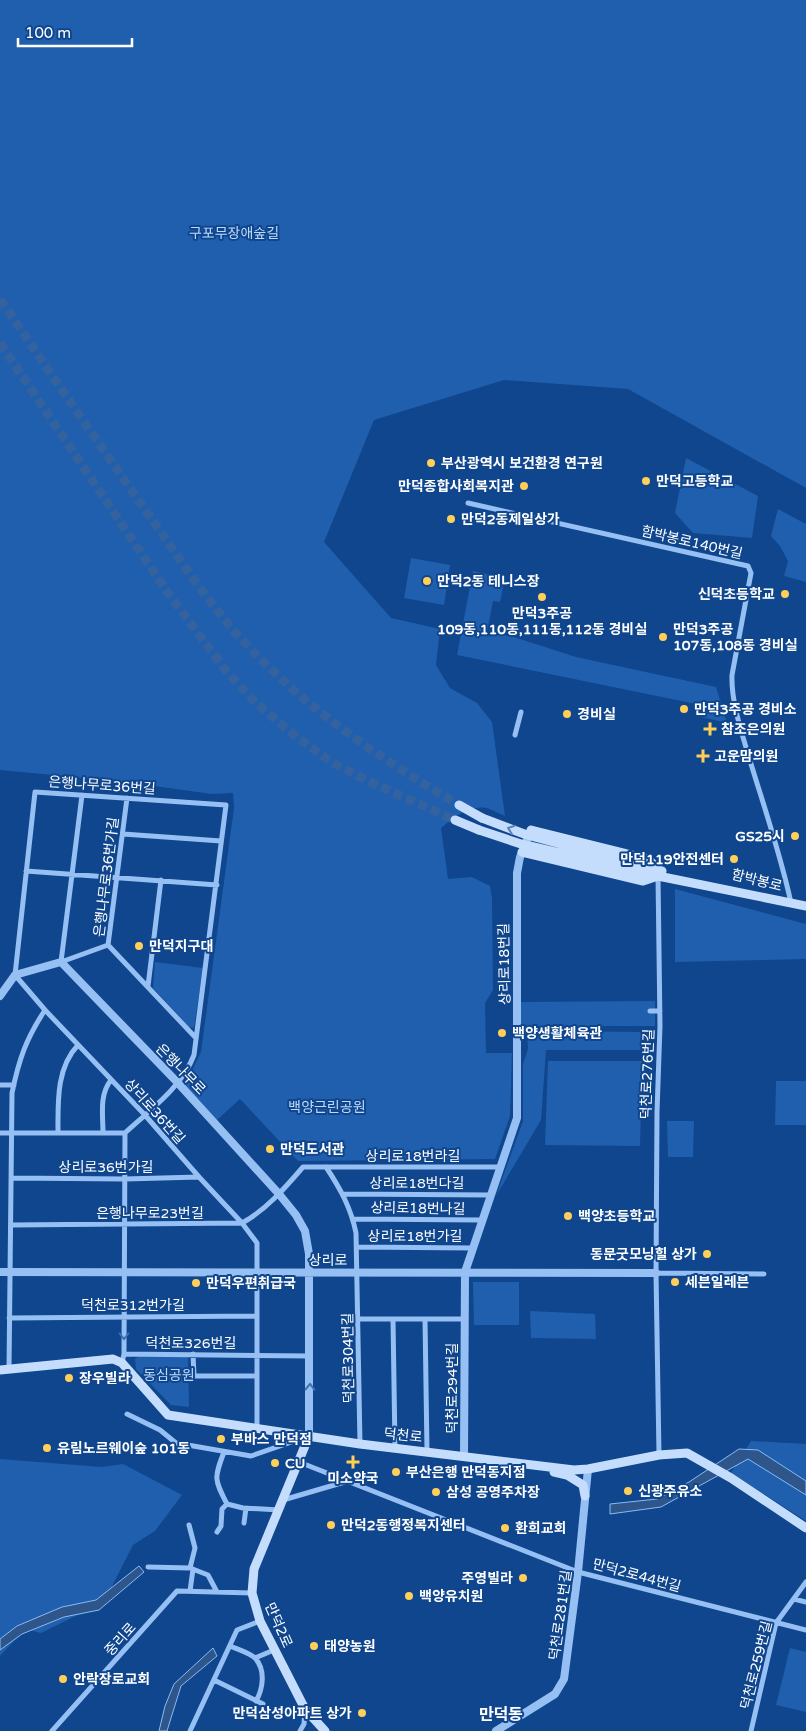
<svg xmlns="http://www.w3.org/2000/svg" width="806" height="1731" viewBox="0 0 806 1731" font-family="'Varela Round','Noto Sans KR',sans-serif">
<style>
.green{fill:#205fad}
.water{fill:#2e568b;stroke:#87bbf7}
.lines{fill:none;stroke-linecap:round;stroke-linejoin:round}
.secondary-tunnel{stroke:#33629e;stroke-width:9;stroke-dasharray:9 4.5;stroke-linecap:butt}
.minor{stroke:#96c0f3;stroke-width:5}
.tertiary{stroke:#96c0f3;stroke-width:8}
.secondary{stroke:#c5ddfd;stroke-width:9}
.secondary-bridge{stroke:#c5ddfd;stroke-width:9}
.oneway{stroke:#5882ba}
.oneway2{stroke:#3e71b1}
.poi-dot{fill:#ffcf58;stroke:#0f468d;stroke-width:2}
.labels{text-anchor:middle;stroke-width:4;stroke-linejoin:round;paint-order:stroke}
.park-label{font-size:14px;fill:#bddafe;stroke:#0f468d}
.poi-label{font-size:14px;font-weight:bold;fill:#fff;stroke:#0f468d;text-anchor:start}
.street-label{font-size:14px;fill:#fff;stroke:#0f468d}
.quarter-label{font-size:16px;font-weight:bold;fill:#fff;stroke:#0f468d}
</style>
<rect width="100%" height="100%" fill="#0f468d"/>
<path class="green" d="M0,0H806V488L628,389L504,380L374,420L324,542L391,618L440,629L436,665L450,688L477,703L492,722L505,816C499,814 492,809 486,808C469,805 453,818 441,828L448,879L472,877L490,886L492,898L493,990L485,1003L486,1053H512L510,1116L495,1159L298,1161L240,1099L217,1120L185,1085L201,1052L234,808L233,793L212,794L117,781L0,770Z
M686,458L758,496L752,538L693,533L675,513Z
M778,509L806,524V582L784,576L788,561L780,546L771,536Z
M411,558L450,565L444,605L404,598Z
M473,571L505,578L500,602L493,601L487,632L514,637L576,657L716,687L727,723L697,716L696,704L457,655Z
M675,889L806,924V959L675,962Z
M155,962L203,968L194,1028L189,1027L153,988Z
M655,1001V1026H517V1002Z
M527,1031L650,1032V1050H546L541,1120L496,1196L523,1121V1064L528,1049Z
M548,1061H642L640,1146L545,1145Z
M776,1081H806V1125H775Z
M667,1121H694L693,1157H668Z
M473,1282H519V1325H474Z
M530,1311L595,1314L596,1339L531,1338Z
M139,1356H188L189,1407L171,1405L136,1369L135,1359Z
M751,1441L806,1444V1521L731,1473Z
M0,1459L102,1467L123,1464L182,1495L155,1531L133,1545L104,1602L41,1633L25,1629L0,1656Z
M790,1648L806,1652V1712L776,1705Z"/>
<path class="water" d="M739,1449L758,1450L806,1481V1495L748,1459L661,1507L610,1514V1504L657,1499L689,1482Z
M139,1566L144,1572L99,1610L64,1617L22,1634L0,1650V1639L17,1626L62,1607L96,1600Z
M213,1648L217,1656L181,1686L167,1731H159L165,1706L174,1684Z"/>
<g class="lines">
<path class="secondary-tunnel" d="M0,299C48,370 97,441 146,511C178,556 208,604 246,644C308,710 382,760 459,805
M0,343L168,593L227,672L255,702L293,734L330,761L366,780L455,820"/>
<path class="minor" d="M468,503L748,566L751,573L732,675C731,701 741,730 748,754C763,804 780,852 791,903
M515,735L521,712
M82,795L61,962L108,945
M123,834L221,841
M26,871L217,885
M658,876L660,1026L657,1112L656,1273L659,1455
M108,945L127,798
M108,945L196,1038
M148,986L161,880
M650,1011H660
M0,1085H14
M0,1133H125C150,1110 182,1087 194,1055L226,805L35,792L15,975L45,1010L144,1114L199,1177L242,1223L257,1243V1428
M58,1133C58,1103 56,1068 78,1045
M103,1133C103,1115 99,1095 111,1080
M326,1167C340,1188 351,1208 356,1233L360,1444
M12,1178L125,1179L199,1177
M343,1194L490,1195
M354,1219L482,1220
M11,1225L242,1223C266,1210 285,1188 303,1167H499
M357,1247L473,1248
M656,1273L764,1274
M9,1318L257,1316
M358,1319H464
M393,1319L395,1448
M425,1319L427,1451
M124,1354L310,1356
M193,1354L194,1376H257
M122,1363L124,1354L125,1133
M9,1369L12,1093C19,1059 26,1039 45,1010
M127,1414L160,1430L176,1443L251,1456L306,1437
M224,1452C214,1478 214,1479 227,1504L243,1508L279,1510
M299,1462L578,1572L806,1630
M283,1500L348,1481
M244,1523L246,1508
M189,1525L195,1548L190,1568
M217,1532L221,1526L222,1509L227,1504
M148,1567L190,1568L208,1575L217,1592
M190,1591L193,1569
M794,1599L806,1602
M230,1646C237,1649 250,1653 255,1658C266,1670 263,1689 256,1701
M255,1658L274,1650
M214,1680L263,1704
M52,1731L177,1591L252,1593
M190,1731L237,1630L260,1621
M300,1731L304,1724L305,1710
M751,1731L776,1623L806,1582"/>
<path class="tertiary" d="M0,996L15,975L61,962L178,1083L279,1194L296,1215L305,1231L309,1254V1436
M0,1272L656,1273
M464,1457L465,1272L517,1118V873L520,857L531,830
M496,1731L555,1694L564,1679L578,1572L588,1469"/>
<path class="secondary" d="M459,805L482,818
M455,820L479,830
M531,830L648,859L659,870L662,871
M522,852L643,881L658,876L806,906
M0,1370L113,1359L122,1363L168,1415L360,1444L574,1470L588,1469L659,1455L687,1453L731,1478L806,1528
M309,1436L254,1569L252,1593L260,1621L305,1709L325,1731
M554,1472L567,1475L583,1485L585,1496"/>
<path class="secondary-bridge" d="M482,818L527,835L659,870
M479,830L521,844L658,876"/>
</g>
<defs><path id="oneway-chevron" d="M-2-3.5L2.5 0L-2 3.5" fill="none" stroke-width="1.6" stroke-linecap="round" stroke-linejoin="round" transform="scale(1.25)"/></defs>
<use class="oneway" href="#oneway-chevron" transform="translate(511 829) rotate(-160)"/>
<g class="oneway2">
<use href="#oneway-chevron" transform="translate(124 1336) rotate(90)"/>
<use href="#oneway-chevron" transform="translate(310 1387) rotate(-89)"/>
</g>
<g class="poi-dot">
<circle cx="431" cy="463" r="5"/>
<circle cx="646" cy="481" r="5"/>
<circle cx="524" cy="486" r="5"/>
<circle cx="451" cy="519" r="5"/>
<circle cx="427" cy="581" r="5"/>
<circle cx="785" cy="594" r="5"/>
<circle cx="542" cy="597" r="5"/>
<circle cx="663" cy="637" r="5"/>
<circle cx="684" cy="709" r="5"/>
<circle cx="567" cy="714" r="5"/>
<path d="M707.5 721.5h5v5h5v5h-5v5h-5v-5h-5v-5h5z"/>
<path d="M700.5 748.5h5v5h5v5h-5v5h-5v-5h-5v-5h5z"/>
<circle cx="795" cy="836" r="5"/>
<circle cx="734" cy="859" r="5"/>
<circle cx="139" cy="946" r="5"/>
<circle cx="502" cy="1033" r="5"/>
<circle cx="270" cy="1149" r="5"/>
<circle cx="568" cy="1216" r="5"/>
<circle cx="707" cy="1254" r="5"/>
<circle cx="675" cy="1282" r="5"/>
<circle cx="196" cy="1283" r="5"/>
<circle cx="69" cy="1378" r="5"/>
<circle cx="221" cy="1439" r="5"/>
<circle cx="47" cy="1448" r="5"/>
<path d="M350.5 1454.5h5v5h5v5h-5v5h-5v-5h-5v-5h5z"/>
<circle cx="275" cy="1463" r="5"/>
<circle cx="396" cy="1472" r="5"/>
<circle cx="628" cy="1491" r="5"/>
<circle cx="436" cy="1492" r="5"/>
<circle cx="331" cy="1525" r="5"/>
<circle cx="505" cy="1528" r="5"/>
<circle cx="523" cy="1578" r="5"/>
<circle cx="409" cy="1596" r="5"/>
<circle cx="314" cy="1646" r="5"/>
<circle cx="63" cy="1679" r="5"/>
<circle cx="362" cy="1713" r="5"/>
</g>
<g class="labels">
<g class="park-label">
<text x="234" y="238">구포무장애숲길</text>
<text x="327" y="1112">백양근린공원</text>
<text x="169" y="1380">동심공원</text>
</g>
<g class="poi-label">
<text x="441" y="468">부산광역시 보건환경 연구원</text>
<text x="656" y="486">만덕고등학교</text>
<text x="514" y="491" text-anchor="end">만덕종합사회복지관</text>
<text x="461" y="524">만덕2동제일상가</text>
<text x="437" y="586">만덕2동 테니스장</text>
<text x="775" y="599" text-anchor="end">신덕초등학교</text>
<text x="542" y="618" text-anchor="middle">만덕3주공<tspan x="542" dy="16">109동,110동,111동,112동 경비실</tspan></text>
<text x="673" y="634">만덕3주공<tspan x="673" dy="16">107동,108동 경비실</tspan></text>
<text x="694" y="714">만덕3주공 경비소</text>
<text x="577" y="719">경비실</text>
<text x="721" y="734">참조은의원</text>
<text x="714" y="761">고운맘의원</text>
<text x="785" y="841" text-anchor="end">GS25시</text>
<text x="724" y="864" text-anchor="end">만덕119안전센터</text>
<text x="149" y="951">만덕지구대</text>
<text x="512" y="1038">백양생활체육관</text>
<text x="280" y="1154">만덕도서관</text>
<text x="578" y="1221">백양초등학교</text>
<text x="697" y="1259" text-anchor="end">동문굿모닝힐 상가</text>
<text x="685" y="1287">세븐일레븐</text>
<text x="206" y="1288">만덕우편취급국</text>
<text x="79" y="1383">장우빌라</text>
<text x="231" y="1444">부바스 만덕점</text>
<text x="57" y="1453">유림노르웨이숲 101동</text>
<text x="285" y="1468">CU</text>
<text x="406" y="1477">부산은행 만덕동지점</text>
<text x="353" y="1483" text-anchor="middle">미소약국</text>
<text x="638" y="1496">신광주유소</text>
<text x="446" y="1497">삼성 공영주차장</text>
<text x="341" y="1530">만덕2동행정복지센터</text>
<text x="515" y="1533">환희교회</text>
<text x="513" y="1583" text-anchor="end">주영빌라</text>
<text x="419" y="1601">백양유치원</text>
<text x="324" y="1651">태양농원</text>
<text x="73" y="1684">안락장로교회</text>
<text x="352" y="1718" text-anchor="end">만덕삼성아파트 상가</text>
</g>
<g class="street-label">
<text transform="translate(692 542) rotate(13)" y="5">함박봉로140번길</text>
<text transform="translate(102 785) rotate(4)" y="5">은행나무로36번길</text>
<text transform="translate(106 877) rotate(-83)" y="5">은행나무로36번가길</text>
<text transform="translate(757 880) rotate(14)" y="5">함박봉로</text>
<text transform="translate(504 964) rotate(-91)" y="5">상리로18번길</text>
<text transform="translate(181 1069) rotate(46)" y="5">은행나무로</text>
<text transform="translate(647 1074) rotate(-88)" y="5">덕천로276번길</text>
<text transform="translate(155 1111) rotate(48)" y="5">상리로36번길</text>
<text x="413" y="1161">상리로18번라길</text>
<text x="106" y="1172">상리로36번가길</text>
<text x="417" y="1188">상리로18번다길</text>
<text transform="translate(418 1208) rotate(1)" y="5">상리로18번나길</text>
<text x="150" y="1218">은행나무로23번길</text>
<text x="415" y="1241">상리로18번가길</text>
<text x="328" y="1265">상리로</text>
<text x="133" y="1310">덕천로312번가길</text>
<text x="191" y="1348">덕천로326번길</text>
<text transform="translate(348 1358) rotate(-91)" y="5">덕천로304번길</text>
<text transform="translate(452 1388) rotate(-90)" y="5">덕천로294번길</text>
<text transform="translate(403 1435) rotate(6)" y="5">덕천로</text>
<text transform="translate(637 1575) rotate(15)" y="5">만덕2로44번길</text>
<text transform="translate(560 1615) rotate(-82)" y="5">덕천로281번길</text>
<text transform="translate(279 1625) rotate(66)" y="5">만덕2로</text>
<text transform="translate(120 1639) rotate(-48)" y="5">중리로</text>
<text transform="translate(756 1665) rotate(-76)" y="5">덕천로259번길</text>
</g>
<g class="quarter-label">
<text x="501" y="1720">만덕동</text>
</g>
</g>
<path d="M18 38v8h114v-8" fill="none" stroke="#ffffff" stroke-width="2.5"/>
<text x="25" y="38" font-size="15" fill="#ffffff" stroke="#0f468d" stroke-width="4" paint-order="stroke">100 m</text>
</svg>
